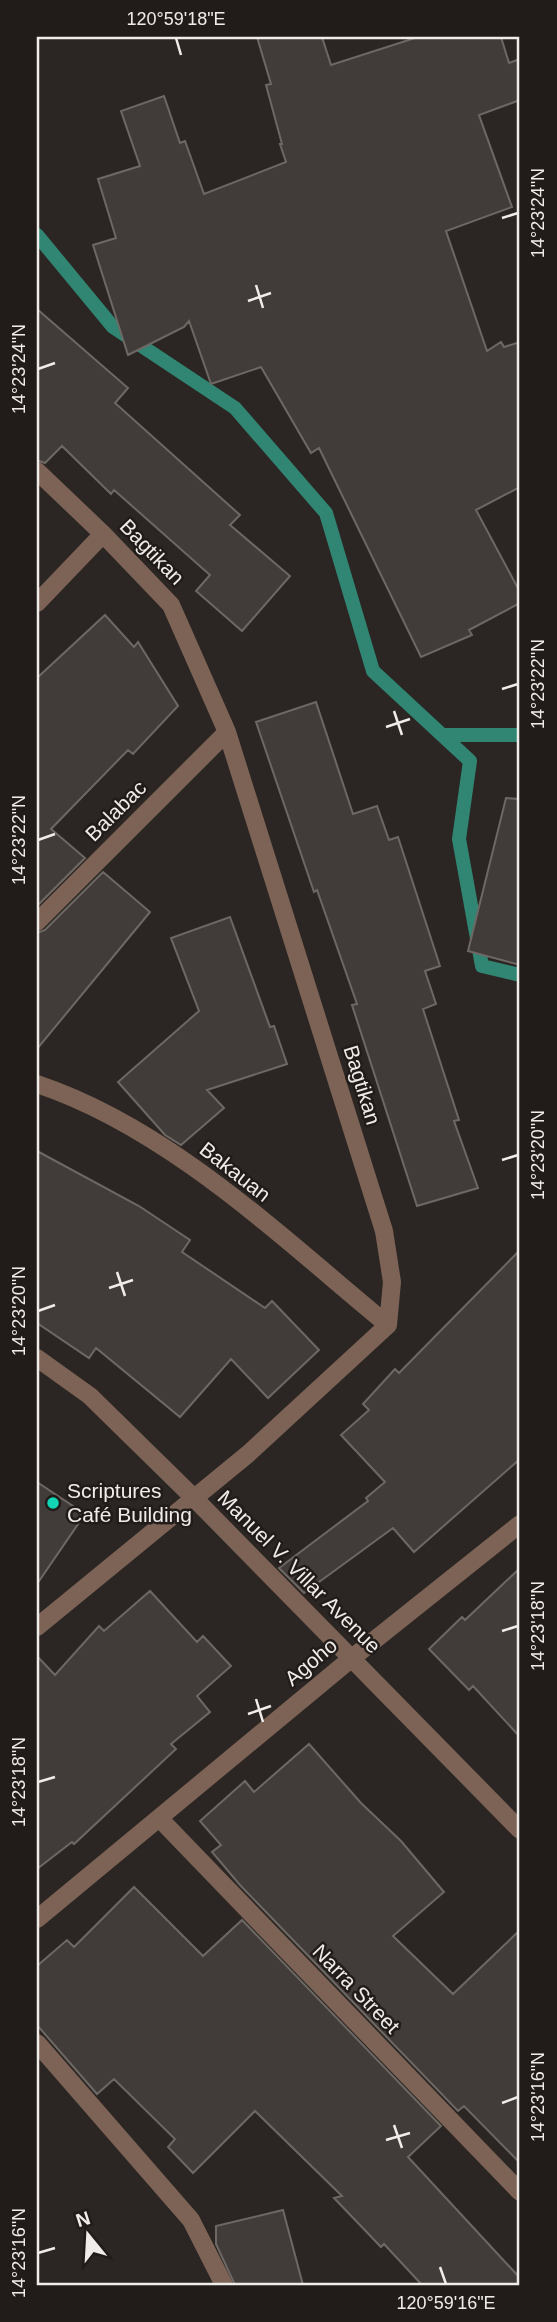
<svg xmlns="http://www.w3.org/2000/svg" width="557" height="2322" viewBox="0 0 557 2322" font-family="Helvetica,sans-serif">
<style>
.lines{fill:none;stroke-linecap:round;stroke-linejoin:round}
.stream{stroke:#318673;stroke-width:14}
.building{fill:#413c39;stroke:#6e6865;stroke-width:2}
.minor{stroke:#7c6355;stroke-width:18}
.tertiary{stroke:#7c6355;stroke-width:18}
.ticks{fill:none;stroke:#f0ecea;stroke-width:2.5}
.poi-dot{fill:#11d5b4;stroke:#211c1a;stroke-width:2.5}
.labels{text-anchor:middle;stroke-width:5;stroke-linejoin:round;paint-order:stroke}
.street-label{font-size:21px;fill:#f0ecea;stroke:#211c1a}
.poi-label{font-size:21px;fill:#f0ecea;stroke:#211c1a;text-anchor:start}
.neatline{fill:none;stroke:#f0ecea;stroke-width:2.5}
.ticks-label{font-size:18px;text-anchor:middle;fill:#f0ecea}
</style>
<rect width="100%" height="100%" fill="#2b2623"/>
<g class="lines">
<path class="stream" d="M37,235L113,327L235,408L326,513L373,671L470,761L459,839L482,966L520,975
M442,735H520"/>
</g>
<path class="building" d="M257,37H322L331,65L418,37H501L509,63L520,59V100L479,115L512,207L446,231L487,351L501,342L504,347L520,342V487L476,510L520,592V603L469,630L472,635L421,657L319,448L311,453L261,367L211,384L189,321L184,327L128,355L93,245L116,238L98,179L140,166L121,111L164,96L180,143L185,141L204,194L286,162L280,144H282L266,85L271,84Z
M37,309L128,388L115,403L240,515L230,525L290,576L242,631L196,591L210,575L114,490L111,494L62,446L45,463L37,460Z
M105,615L134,647L138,642L178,706L133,754L128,750L51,829L85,858L37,906V678Z
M316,702L353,814L377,806L389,840L398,837L440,966L425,971L436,1004L423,1009L459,1120L454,1121L478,1188L417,1206L352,1005L357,1004L317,890L314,892L256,722Z
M506,798L520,799V965L468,951Z
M103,872L150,912L37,1049V933L45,930Z
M230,917L270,1027L274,1026L287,1064L207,1090L224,1108L181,1145L165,1135L118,1082L199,1011L171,938Z
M37,1151L139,1206L190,1240L182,1252L265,1308L272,1301L319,1350L268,1398L231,1359L180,1417L96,1348L89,1358L37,1323Z
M520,1250V1459L414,1552L393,1528L304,1593L279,1568L368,1501L366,1498L385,1482L341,1435L369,1410L363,1404L395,1369L399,1373Z
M37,1482L85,1514L37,1584Z
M520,1568V1737L473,1686L469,1690L429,1649L462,1617L465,1620Z
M150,1591L197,1642L203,1636L231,1666L197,1696L210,1712L171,1744L176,1749L74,1844L72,1842L37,1869V1656L55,1675L99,1626L104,1631Z
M309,1744L361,1803L401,1841L444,1892L393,1936L453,1994L520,1930V2163L464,2106L458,2111L240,1885L212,1852L221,1845L200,1821L245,1781L254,1792Z
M134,1887L203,1956L242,1920L441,2126L408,2157L520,2278V2285H422L384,2244L381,2247L334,2198L342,2196L255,2111L193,2173L168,2147L175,2139L114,2079L97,2094L37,2025V1966L67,1940L74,1947Z
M283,2210L303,2285H235L216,2244V2226Z"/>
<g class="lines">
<path class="minor" d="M37,471L103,534L171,605L227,732L384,1231L392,1282L388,1325L248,1454L37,1627
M37,603L103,534
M37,922L227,732
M37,1084C169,1128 282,1238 388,1325
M159,1818L520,2192
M37,1919L352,1658L520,1524
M37,2043L191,2220L224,2285"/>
<path class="tertiary" d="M37,1358L90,1396L194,1498L520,1830"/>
</g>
<path class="ticks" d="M176,38L181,55M502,218L518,213M256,285L263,308M248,301L271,293M38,369L55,363M502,689L518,684M394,711L402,735M386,727L410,719M38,840L55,834M502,1160L518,1155M117,1272L125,1296M109,1288L133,1280M38,1311L55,1305M502,1631L518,1626M256,1699L263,1722M248,1714L271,1706M38,1782L55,1777M502,2103L518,2097M394,2125L402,2148M386,2140L410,2133M38,2253L55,2248M440,2267L446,2284"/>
<circle class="poi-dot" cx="53" cy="1503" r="7"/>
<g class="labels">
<g class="street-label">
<text transform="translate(152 552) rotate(46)" y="7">Bagtikan</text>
<text transform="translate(116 811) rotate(-45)" y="7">Balabac</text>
<text transform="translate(362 1085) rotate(73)" y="7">Bagtikan</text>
<text transform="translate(235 1172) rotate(38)" y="7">Bakauan</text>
<text transform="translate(299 1572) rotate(45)" y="7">Manuel V. Villar Avenue</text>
<text transform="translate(311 1662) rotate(-40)" y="7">Agoho</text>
<text transform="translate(356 1989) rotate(46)" y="7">Narra Street</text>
</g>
<g class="poi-label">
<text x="67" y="1498">Scriptures<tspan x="67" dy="24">Café Building</tspan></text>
</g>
</g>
<rect width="557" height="2322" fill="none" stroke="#211c1a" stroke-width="77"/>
<g transform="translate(88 2235) rotate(342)" stroke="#211c1a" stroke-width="5" paint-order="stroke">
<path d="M0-5L12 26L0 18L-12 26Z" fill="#f0ecea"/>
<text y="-10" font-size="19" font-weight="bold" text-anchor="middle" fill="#f0ecea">N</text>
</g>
<rect x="38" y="38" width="480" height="2246" class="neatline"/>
<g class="ticks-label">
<text x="176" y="25">120°59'18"E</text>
<text transform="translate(538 213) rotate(-90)" y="6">14°23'24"N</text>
<text transform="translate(19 369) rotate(-90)" y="6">14°23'24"N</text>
<text transform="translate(538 684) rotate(-90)" y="6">14°23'22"N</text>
<text transform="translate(19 840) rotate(-90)" y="6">14°23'22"N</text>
<text transform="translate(538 1155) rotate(-90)" y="6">14°23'20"N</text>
<text transform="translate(19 1311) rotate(-90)" y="6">14°23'20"N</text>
<text transform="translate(538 1626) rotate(-90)" y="6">14°23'18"N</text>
<text transform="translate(19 1782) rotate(-90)" y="6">14°23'18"N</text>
<text transform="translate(538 2097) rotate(-90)" y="6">14°23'16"N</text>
<text transform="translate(19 2253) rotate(-90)" y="6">14°23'16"N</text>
<text x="446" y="2309">120°59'16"E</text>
</g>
</svg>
